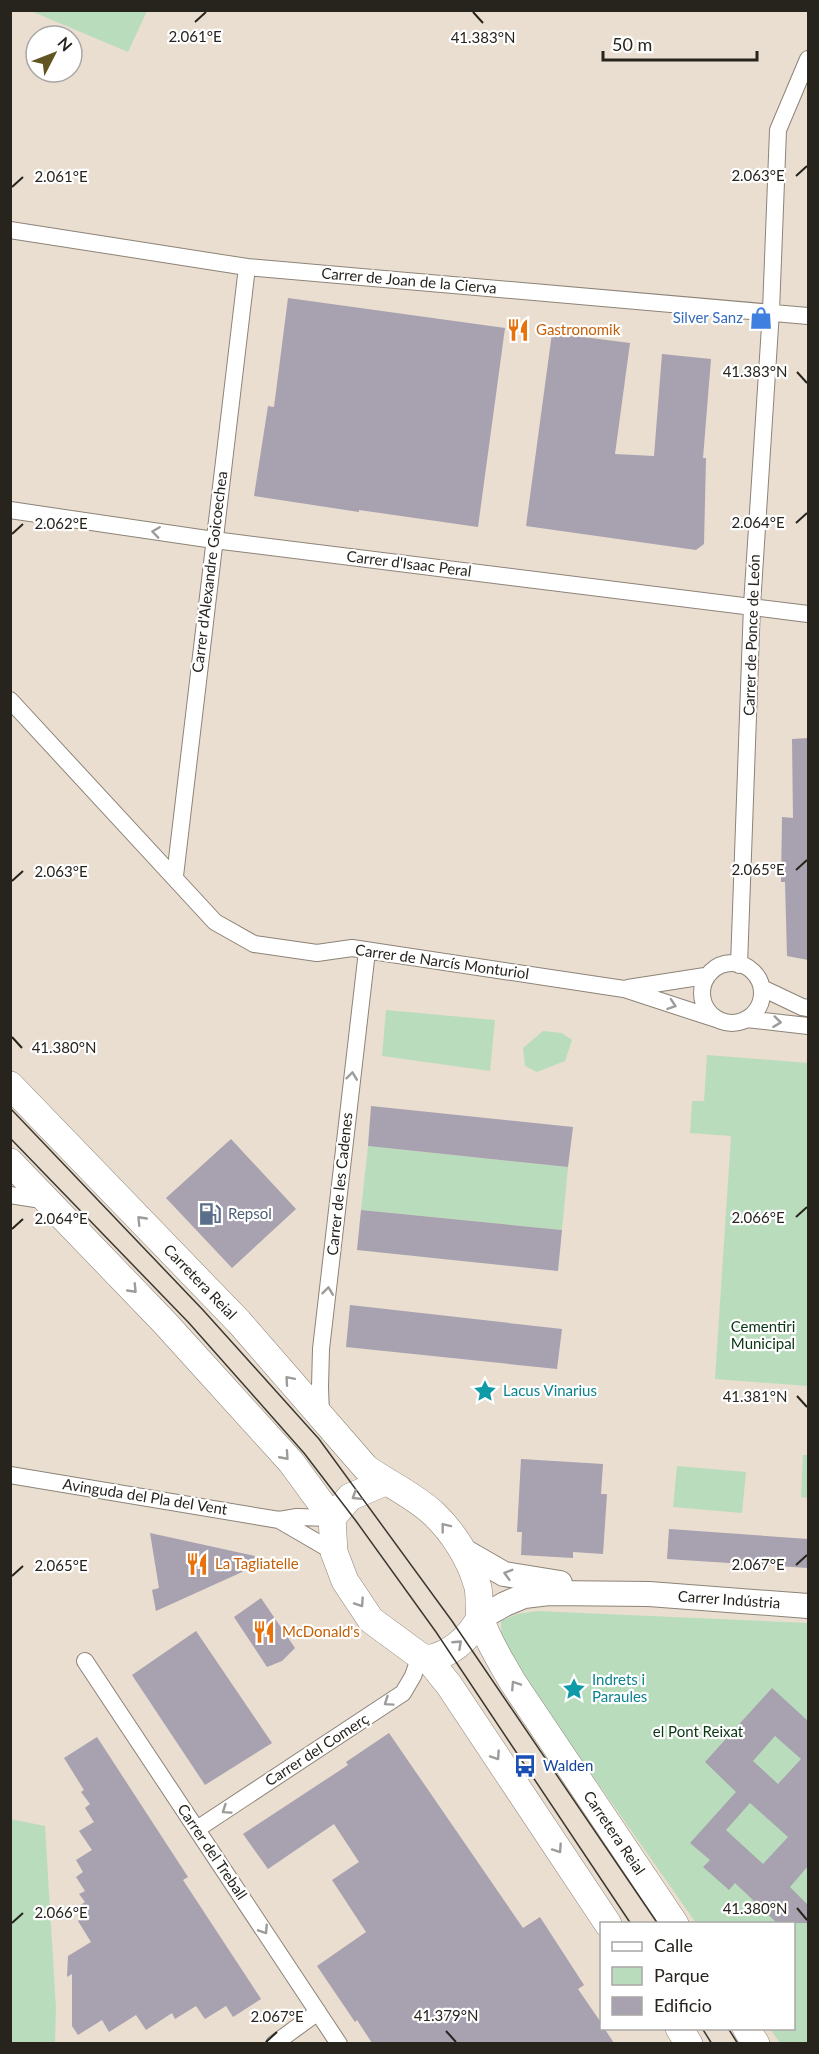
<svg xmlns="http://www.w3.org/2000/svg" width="819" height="2054" viewBox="0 0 819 2054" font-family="Lato,sans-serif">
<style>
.green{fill:#b9ddbc}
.building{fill:#a7a1b0;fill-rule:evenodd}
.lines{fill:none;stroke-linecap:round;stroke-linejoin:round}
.street-casing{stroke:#8d8377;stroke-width:18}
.secondary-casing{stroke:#8d8377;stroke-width:26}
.primary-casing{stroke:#8d8377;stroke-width:28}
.street{stroke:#fff;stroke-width:16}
.secondary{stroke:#fff;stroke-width:24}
.primary{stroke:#fff;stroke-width:27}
.tram{stroke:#3c3831;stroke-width:1.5}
.oneway{stroke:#9e9c9a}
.ticks{fill:none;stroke:#27241e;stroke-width:2}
.labels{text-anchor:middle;stroke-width:4.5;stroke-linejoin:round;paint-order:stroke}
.street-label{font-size:15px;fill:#27241e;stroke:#fff}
.shop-label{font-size:15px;fill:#366cbe;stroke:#fff;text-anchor:end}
.food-label{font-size:15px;fill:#c56008;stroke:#fff;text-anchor:start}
.service-label{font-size:15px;fill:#4e5e75;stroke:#fff;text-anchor:start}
.park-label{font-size:15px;fill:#093613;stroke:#fff}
.culture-label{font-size:15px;fill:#0d838f;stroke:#fff;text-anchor:start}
.transit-label{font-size:15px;fill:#164399;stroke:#fff;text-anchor:start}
.ticks-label{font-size:15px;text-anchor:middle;fill:#27241e;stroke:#fff;stroke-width:4.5;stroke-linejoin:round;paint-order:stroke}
</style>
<rect width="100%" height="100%" fill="#e9ded0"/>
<path class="green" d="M31,11H147L128,52Z
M386,1010L495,1020L490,1071L382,1056Z
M543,1031L562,1033L572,1040L565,1061L537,1072L525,1066L523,1048Z
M707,1055L808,1063V1386L715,1379L731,1136L690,1133L692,1101H704Z
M368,1146L568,1167L562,1230L361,1210Z
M803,1455H808V1498L801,1497Z
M677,1466L746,1472L742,1513L673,1507Z
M537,1611L808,1623V2043H780L770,2029L794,2028V1924L696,1923L513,1662L501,1642V1621L517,1614Z
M10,1819L45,1826L56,2008L55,2043H11Z"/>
<path class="building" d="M288,298L505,328L478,527L359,510V512L254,496L268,406L274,407Z
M552,333L630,343L615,454L654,456L662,354L711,359L703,458H706L704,544L696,550L526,526Z
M808,738V960L787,956L785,882H781L782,817L793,818L792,739Z
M371,1106L573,1127L568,1167L368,1146Z
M231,1139L296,1209L232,1268L166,1198Z
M361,1210L562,1230L558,1271L357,1250Z
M350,1305L562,1329L557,1369L346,1347Z
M521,1459L603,1464L601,1494H607L603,1554L573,1552V1558L521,1555L522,1532H517Z
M669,1529L808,1539V1568L667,1559Z
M150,1533L255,1556L251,1568L156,1611L152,1590L159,1588Z
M261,1598L295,1648L282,1661L267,1667L234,1617Z
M196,1631L272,1743L205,1785L132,1675Z
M772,1688L808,1721V1866L790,1887L808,1905V1923H777L735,1883L729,1890L703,1867L710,1860L690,1843L736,1792L705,1762ZM775,1736L801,1759L778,1784L753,1761ZM750,1803L788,1837L763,1864L726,1830Z
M389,1733L523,1928L540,1917L584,1985L578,1989L602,2024V2028H604L614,2043H372L357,2020L355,2022L317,1966L366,1932L332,1880L359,1862L334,1824L268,1869L243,1834L348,1765L346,1762Z
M97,1737L188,1877L183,1880L261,1999L233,2017L226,2006L205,2019L196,2006L175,2019L172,2013L146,2030L136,2015L109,2032L102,2020L78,2035L72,2026V1974L67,1977L68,1956L91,1942L78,1921L85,1916L79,1906L85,1902L79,1894L85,1891L76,1877L83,1872L76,1860L92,1850L79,1831L94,1822L85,1808L90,1804L81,1792L84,1790L64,1758Z"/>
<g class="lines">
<g class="street-casing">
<path id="street" d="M10,230L247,267L808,316
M10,510L214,540L808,614
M10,700L215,922L254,944L317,953L352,948L624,989L719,1020
M175,876L247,267
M702 993a30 30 0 1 1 60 0a30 30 0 1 1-60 0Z
M739,965L752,605L771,311L778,130L808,59
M628,988L705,976
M762,988L802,1007L808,1008
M746,1019L808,1026
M10,1195L48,1201
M321,1415L320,1387L321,1349L367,951
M10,1475L279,1520L297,1517L332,1518
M279,1520L334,1552
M85,1661L339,2044
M197,1829L403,1693L413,1676L420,1656
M274,2044L318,2012"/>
</g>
<g class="secondary-casing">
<path id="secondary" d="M464,1551L504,1574L560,1583
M480,1618L505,1604L524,1596L549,1593L649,1594L808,1606"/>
</g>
<g class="primary-casing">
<path id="primary" d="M10,1085L239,1322L366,1468C388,1484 414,1495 434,1514C453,1532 470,1559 477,1584C481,1595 477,1608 481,1620C488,1642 501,1661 512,1681L675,1924
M10,1162L165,1323L291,1462L332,1518L334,1552L345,1581L371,1620L420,1656L428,1659L449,1685L608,1924
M332,1518L350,1497L385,1482
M428,1659C452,1654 468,1639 480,1618
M679,2028L689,2044
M746,2028L756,2044"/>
</g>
<use href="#street" class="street"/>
<use href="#secondary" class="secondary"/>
<use href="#primary" class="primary"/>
<path class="tram" d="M10,1108L203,1310L319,1439L452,1621L658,1924
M10,1138L189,1323L304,1453L356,1521L436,1632L631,1924
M702,2028L712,2044
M728,2028L738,2044"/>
</g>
<defs><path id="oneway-chevron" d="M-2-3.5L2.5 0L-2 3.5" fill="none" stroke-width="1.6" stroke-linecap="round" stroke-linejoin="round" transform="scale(1.5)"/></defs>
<g class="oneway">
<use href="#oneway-chevron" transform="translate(156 532) rotate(-172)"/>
<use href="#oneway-chevron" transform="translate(672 1005) rotate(19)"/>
<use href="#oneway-chevron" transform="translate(777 1022) rotate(7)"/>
<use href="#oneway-chevron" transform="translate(352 1076) rotate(-83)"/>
<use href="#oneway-chevron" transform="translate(141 1220) rotate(-134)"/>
<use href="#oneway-chevron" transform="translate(133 1289) rotate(46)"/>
<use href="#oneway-chevron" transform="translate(328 1291) rotate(-83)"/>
<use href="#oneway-chevron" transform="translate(289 1380) rotate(-131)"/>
<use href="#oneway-chevron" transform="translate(285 1456) rotate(48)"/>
<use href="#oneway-chevron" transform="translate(356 1496) rotate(148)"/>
<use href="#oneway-chevron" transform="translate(445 1527) rotate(-128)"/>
<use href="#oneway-chevron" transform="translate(508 1574) rotate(-164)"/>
<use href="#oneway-chevron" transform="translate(360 1603) rotate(56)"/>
<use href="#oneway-chevron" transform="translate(458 1644) rotate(-43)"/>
<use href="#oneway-chevron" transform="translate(515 1685) rotate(-123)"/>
<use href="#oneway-chevron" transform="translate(388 1702) rotate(146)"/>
<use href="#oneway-chevron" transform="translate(496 1756) rotate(56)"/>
<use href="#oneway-chevron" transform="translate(226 1810) rotate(146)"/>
<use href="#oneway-chevron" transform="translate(558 1849) rotate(56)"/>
<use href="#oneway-chevron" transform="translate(264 1930) rotate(57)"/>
</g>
<path class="ticks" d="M473,12L483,23M195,22L206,12M796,176L807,166M12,187L23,177M797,372L807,383M796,523L807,513M12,534L23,524M796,870L807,860M12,881L23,871M12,1037L22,1048M796,1217L807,1207M12,1229L23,1219M797,1396L807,1407M796,1565L807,1555M12,1576L23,1566M797,1908L807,1920M12,1923L23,1913M446,2031L456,2042M266,2042L277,2032"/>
<defs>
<g id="shop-bare" transform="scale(1.8)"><path d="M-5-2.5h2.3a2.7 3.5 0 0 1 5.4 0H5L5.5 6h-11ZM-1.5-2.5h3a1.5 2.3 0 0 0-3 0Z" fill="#3f7fe0" stroke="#fff" stroke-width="2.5" paint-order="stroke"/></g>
<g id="restaurant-bare" transform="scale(1.8)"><path d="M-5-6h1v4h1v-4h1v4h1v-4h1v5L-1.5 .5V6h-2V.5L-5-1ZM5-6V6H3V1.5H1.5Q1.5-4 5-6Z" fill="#e8710a" stroke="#fff" stroke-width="2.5" paint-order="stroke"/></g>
<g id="fuel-bare" transform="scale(1.8)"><path d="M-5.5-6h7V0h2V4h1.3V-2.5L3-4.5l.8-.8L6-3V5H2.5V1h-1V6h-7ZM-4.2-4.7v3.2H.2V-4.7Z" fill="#5c6f8a" stroke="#fff" stroke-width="2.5" paint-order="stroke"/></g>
<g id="sight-bare" transform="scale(1.8)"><path d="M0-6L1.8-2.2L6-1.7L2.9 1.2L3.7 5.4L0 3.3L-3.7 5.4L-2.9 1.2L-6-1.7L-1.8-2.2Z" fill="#0f9aa8" stroke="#fff" stroke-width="2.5" paint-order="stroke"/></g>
<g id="bus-bare" transform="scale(1.8)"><path d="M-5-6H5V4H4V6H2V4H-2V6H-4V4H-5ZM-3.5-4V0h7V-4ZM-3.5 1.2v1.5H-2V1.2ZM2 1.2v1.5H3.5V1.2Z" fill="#1a4fb4" stroke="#fff" stroke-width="2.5" paint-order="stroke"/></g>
</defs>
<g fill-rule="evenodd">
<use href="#shop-bare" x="761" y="318"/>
<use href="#restaurant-bare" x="518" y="330"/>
<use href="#fuel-bare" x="210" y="1214"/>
<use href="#sight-bare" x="485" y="1391"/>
<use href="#restaurant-bare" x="197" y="1564"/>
<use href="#restaurant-bare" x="264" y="1632"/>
<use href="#sight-bare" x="574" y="1689"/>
<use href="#bus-bare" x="525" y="1766"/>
</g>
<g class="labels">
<g class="street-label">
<text transform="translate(409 281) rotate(5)" y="5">Carrer de Joan de la Cierva</text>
<text transform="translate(409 564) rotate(7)" y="5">Carrer d'Isaac Peral</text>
<text transform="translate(210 572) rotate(-83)" y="5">Carrer d'Alexandre Goicoechea</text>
<text transform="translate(752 635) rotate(-88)" y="5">Carrer de Ponce de León</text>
<text transform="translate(442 962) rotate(8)" y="5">Carrer de Narcís Monturiol</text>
<text transform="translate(340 1184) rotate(-84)" y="5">Carrer de les Cadenes</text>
<text transform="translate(200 1282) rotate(46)" y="5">Carretera Reial</text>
<text transform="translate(145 1497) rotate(9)" y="5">Avinguda del Pla del Vent</text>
<text transform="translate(729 1600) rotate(4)" y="5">Carrer Indústria</text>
<text transform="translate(317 1750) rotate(-33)" y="5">Carrer del Comerç</text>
<text transform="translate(614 1833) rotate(56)" y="5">Carretera Reial</text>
<text transform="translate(212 1852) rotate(56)" y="5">Carrer del Treball</text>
</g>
<g class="shop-label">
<text x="743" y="323">Silver Sanz</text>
</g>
<g class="food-label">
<text x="536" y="335">Gastronomik</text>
<text x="215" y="1569">La Tagliatelle</text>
<text x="282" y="1637">McDonald's</text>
</g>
<g class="service-label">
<text x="228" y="1219">Repsol</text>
</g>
<g class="park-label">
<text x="763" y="1332">Cementiri<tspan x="763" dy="17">Municipal</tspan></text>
<text x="698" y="1737">el Pont Reixat</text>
</g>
<g class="culture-label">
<text x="503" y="1396">Lacus Vinarius</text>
<text x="592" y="1685">Indrets i<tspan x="592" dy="17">Paraules</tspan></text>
</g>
<g class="transit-label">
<text x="543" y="1771">Walden</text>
</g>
</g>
<g class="ticks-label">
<text x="195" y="42">2.061°E</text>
<text x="483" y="43">41.383°N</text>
<text x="758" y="181">2.063°E</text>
<text x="61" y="182">2.061°E</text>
<text x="755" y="377">41.383°N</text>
<text x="758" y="528">2.064°E</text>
<text x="61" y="529">2.062°E</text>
<text x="758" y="875">2.065°E</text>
<text x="61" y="877">2.063°E</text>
<text x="64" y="1053">41.380°N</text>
<text x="758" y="1223">2.066°E</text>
<text x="61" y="1224">2.064°E</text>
<text x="755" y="1402">41.381°N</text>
<text x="758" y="1570">2.067°E</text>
<text x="61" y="1571">2.065°E</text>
<text x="755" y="1914">41.380°N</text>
<text x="61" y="1918">2.066°E</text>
<text x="446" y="2021">41.379°N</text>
<text x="277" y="2022">2.067°E</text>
</g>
<rect width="819" height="2054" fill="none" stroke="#27241e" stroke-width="24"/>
<rect x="600" y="1922" width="195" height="108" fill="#ffffff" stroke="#a9a7a5" stroke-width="1.5"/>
<rect x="612" y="1942" width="30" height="9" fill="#ffffff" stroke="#a9a7a5" stroke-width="1.5"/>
<text x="654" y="1952" font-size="18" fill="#27241e">Calle</text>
<rect x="612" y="1967" width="30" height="18" fill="#b9ddbc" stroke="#a9a7a5" stroke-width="1.5"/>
<text x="654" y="1982" font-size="18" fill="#27241e">Parque</text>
<rect x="612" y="1997" width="30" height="18" fill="#a7a1b0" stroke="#a9a7a5" stroke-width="1.5"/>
<text x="654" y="2012" font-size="18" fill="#27241e">Edificio</text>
<g transform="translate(54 54) rotate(48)"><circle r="28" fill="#ffffff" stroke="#a9a7a5" stroke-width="1.5"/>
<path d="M0-4.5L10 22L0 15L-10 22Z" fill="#615622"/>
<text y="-9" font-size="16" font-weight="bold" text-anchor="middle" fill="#27241e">N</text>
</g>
<path d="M603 51v9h154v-9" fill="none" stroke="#27241e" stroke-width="3"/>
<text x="612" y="51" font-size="18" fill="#27241e" stroke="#ffffff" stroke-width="4.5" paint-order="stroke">50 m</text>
</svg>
